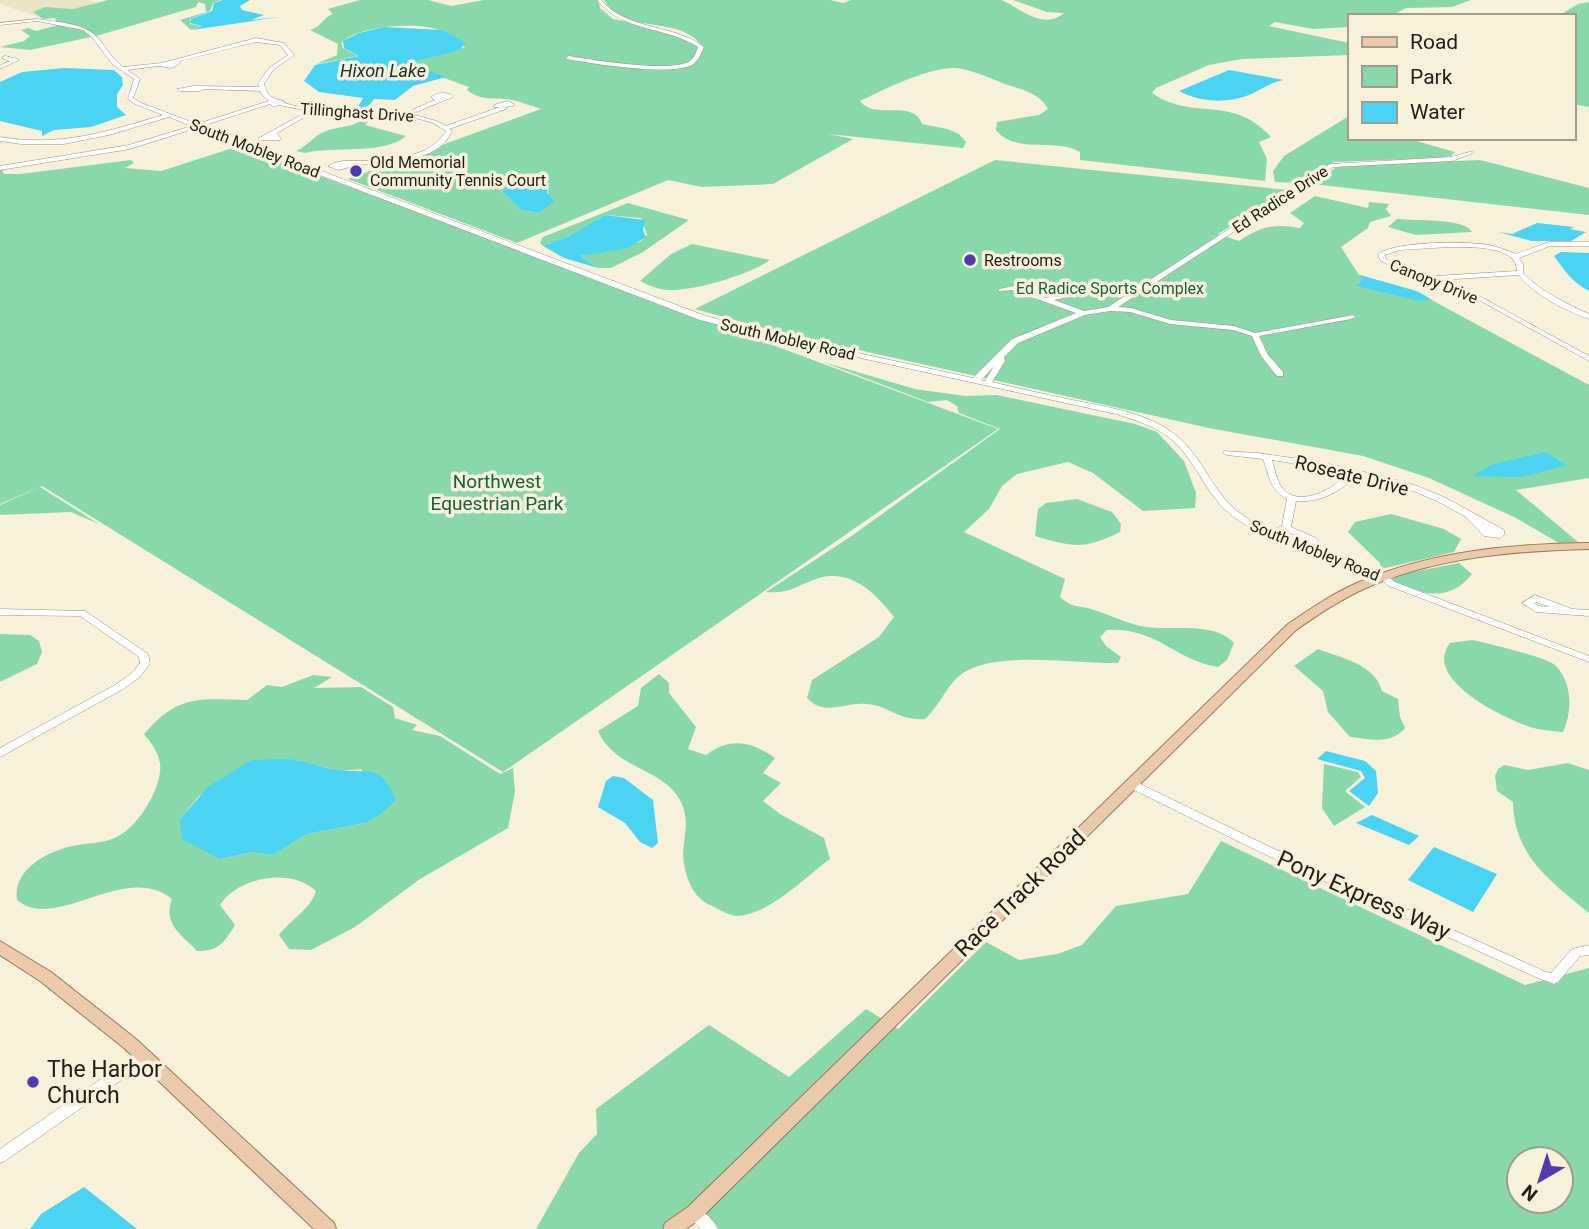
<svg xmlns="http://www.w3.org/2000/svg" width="1589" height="1229" viewBox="0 0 1589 1229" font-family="Roboto,sans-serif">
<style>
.built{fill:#ebe4c4}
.green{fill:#89d8a9;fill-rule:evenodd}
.water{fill:#4ad3f3}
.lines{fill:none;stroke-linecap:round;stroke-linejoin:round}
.minor-casing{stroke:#9a957e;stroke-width:1}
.major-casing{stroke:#9c7752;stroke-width:2}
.minor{fill:#fff;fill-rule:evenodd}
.major{fill:#ebcaab;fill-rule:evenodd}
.poi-dot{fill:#513bb2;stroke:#f6f1d8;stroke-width:2.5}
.labels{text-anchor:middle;stroke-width:7;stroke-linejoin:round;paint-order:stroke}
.far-street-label{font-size:16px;fill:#201e15;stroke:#f6f1d8}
.far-poi-label{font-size:16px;fill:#201e15;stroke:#f6f1d8;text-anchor:start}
.far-park-label{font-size:16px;fill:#18613d;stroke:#f6f1d8}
.far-water-label{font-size:18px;font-style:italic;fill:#182f35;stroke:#f6f1d8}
.street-label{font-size:19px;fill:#201e15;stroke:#f6f1d8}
.park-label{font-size:19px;fill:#18613d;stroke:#f6f1d8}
.near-street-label{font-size:23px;fill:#201e15;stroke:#f6f1d8}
.near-poi-label{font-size:23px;fill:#201e15;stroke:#f6f1d8;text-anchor:start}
</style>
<rect width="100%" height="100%" fill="#f6f1d8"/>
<path class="built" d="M0,0H88L97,3L73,9L45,7L34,12L42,18L0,4Z"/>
<path class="green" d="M108,0H221L213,3L210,11L190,19V24L201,26L191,30L180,20L206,12L205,4L198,2L196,7L96,36L80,26L56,21L55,18L43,19L33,12L45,7L73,9Z
M360,0H428L451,6L484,0H598L600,8L613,19L666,30L701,45C678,14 623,36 604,0H830L843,3L851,0H1002C1019,8 1044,31 1064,13L1047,12L1013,0H1471L1452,7L1406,8L1391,16H1349V27L1313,29L1275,22L1269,26L1349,43V55L1242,59L1209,65L1156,88L1152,93C1193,122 1231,93 1271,137L1259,142L1267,159L1265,181L1080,160V152C1055,137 1016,155 996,130L997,122L1039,115L1048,109C1040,94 1023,90 1008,85C991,79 974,70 956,68C931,66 882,90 860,101C875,121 913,98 922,124L947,129L959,134L966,142L963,148L828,134L853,139L773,184L702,187L668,180L517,243L348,179L541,109C531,106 522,102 512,100C496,97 482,102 467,90L469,87L414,67L411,63L465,47C458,42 450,34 442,31C420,21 358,25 341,43L343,48L358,56L316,64L337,55L338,44L310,30C322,27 322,18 333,14L328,9ZM537,184L549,188L545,207L539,213L521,210L502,191L508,185Z
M1589,2V107L1573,104V16H1558L1578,4Z
M58,25L86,31L91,37L30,50L0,47L24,41L30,36L21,30L28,28L36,31Z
M366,116H373L365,125L406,136C385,155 332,146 305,153L296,151C308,146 313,136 324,132C339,125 355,129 366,116Z
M1349,116V138H1406L1455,152L1451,156L1436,158L1334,162L1297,183L1275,182L1273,171L1284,156Z
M239,146L998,429L503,772L42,486L0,504V169L6,168L2,171L4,174H20L131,160L134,163L125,168L161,171Z
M995,160L1288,190L1218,234L1239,241C1260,227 1274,223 1300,228L1304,223L1290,213L1315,196L1368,208L1369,202L1389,204L1386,209L1391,216L1370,222L1368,228L1341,247L1359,275L1413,290L1589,385V478L1516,490L1578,542L1559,543L1516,518L1429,478L1363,456L1209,428L778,332L695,309Z
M1480,160L1589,188V215L1312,184L1338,166Z
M628,203L689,220L643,252L611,268H598L580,256L640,242L647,235L641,218L605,215L567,237L543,246L540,243L543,237Z
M1397,219C1415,221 1465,218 1472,232L1416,235L1388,227Z
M692,244L770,260C749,275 692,292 666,290C657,289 648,285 640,281L671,254Z
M823,362L915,389L965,396L997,395L1135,424L1157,432L1184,461L1196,493L1195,508L1143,511L1093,473L1068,462L1017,474L1002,486L989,509L964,532L1065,579L1060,597C1075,610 1078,604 1094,610C1110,615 1124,622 1140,626C1169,632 1213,620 1234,643L1227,660L1218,667C1176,661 1157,627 1107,630L1100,637L1106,646L1121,657L1118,663C1075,664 997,650 963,673C946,685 940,706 925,719C897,721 889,705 866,704C844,702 825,717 807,698L812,680L879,637L894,617C876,594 852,569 819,578C797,585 791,594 766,592L853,535L1000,429L959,413L957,406L947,400L928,402Z
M40,487L99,524L71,512L0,515V505Z
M1077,499L1112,512L1121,524L1120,532C1084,550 1073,547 1035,536L1038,509L1046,503Z
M1391,514L1444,529L1461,539L1454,552L1381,569L1380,563L1348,532L1355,522Z
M1459,563L1472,574C1449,603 1422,595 1391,580L1402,574Z
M0,634L30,635L39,641L42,652L37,664L0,682Z
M1473,640C1488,644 1548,657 1556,666C1573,684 1572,712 1563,732C1552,731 1540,730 1530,727C1502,717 1422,679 1450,643Z
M1318,649C1341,658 1375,664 1382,691L1398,699L1400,717L1405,728C1391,745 1370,739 1350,737L1328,712L1323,691L1294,666Z
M659,674L669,683V693L696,727L688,749L706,755C731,736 752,742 775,758L763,773L781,783L763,801L780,814L824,838L830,859C806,876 771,914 737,916C730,916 719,909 712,906C695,899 687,882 684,864C680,843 692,824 681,802C665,768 615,770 598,731L638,706L641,688Z
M313,675L332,677L314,688L361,687L393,707L395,718L417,725L412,730L440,736L500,774L513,768L515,792L508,828L420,879L355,927L311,950L289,949L279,935C291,919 310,910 316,891C291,867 238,877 220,905L235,925C224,943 219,951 197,951C180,933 163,924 172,899C124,861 57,933 17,900C13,871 43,854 68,847C85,842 104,845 120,835C138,825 158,793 160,772C162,757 153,745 144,734C179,694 198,699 247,700L267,685L282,687ZM251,760H297L339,771L362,769L365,823L307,834L273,855L253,852L220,859L180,819L199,796Z
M1568,763L1589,770V913C1551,882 1514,856 1513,802L1497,791L1495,776L1498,769L1504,765L1528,770Z
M1324,764L1358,772L1361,777L1345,791L1365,807L1334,826L1322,808Z
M1221,841L1525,985L1589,968V1229H719L701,1212L891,1025L898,1029L986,942L1019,960L1057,954L1082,945L1116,906L1188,894ZM1519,1159H1561V1201H1519Z
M866,1009L884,1020L690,1210L663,1229H536L579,1153L597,1134L596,1109L709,1025L789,1077Z"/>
<path class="water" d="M223,0H250L240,6L242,10L264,15L251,20L279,17L192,30L202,26L190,23L191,19L212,11L214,3Z
M384,27L442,30L466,43L459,50L410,63L446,77L413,86L395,100L374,99L365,111H356L363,98L319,92L304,81L315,65L359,56L344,48L343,41L359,33Z
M64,68L114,70L122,77L123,85L117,94V107L126,115L91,127L54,130L42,136V131L0,121V82L22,72Z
M1229,70L1284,80C1270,82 1261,90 1249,95C1227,104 1199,102 1179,91Z
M549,181L547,193L554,201L539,213L521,210L502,191L508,185L527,187Z
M605,215L645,220L643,230L646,237L628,248L580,256L598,268L564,258L543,246L567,237Z
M1537,223L1574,227L1570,229L1586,232L1571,241H1532L1498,232L1512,234Z
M1561,252L1589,253V291C1571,281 1566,272 1554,256Z
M1360,275L1419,292L1432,300H1415L1357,286L1362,280Z
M1545,452L1567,465L1522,477L1472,476L1491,465Z
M1326,751L1365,761L1376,771L1378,793L1369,806L1349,791L1365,778L1361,771L1317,759Z
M251,760C267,760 285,758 301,761C313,763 326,769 338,770C370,774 380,763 396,800L381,814L365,823L307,834L273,855L253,852L220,859L182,839L180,819L208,787Z
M613,776L624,778L653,800L658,843L652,848L640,842L625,823L598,807L606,781Z
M1372,815L1419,836L1409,845L1356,823Z
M1434,847L1497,874L1473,912L1408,880Z
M84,1187L137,1229H30L41,1214Z"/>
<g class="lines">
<g class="minor-casing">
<path id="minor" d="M597,0H601C627,31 673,23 704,47C701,54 698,61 692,65C670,76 593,64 567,59L566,58L569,56C592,60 672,73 690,61C694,58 696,53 698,47C665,26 622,32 597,0Z
M37,19C55,22 85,23 97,37C106,47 112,59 123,67L162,63L256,38L284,43L294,55L273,70L264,84C267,96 272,99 284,101V103L300,107L405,113L435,100L431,97C437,92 447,92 454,96L453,97L411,114L437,121L446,126L500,107H494V105L507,101L514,104V106L506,107V109L449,129L452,131C450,134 449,138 446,141C429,162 380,164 355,165L354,166L338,170L328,166C340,159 352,161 366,161C393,160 431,157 446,131L433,123L416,118L395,115L315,111L277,133L281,139L280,140H259V138L308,111L279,105L274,107L270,104L202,126L706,316L775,335L973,378L1012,339L1076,313L1012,290L999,291V289L1013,286L1046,298L1070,293L1074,295L1072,296L1054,300L1084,311L1108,307L1330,164L1451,157L1473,151V153L1452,161L1333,167L1118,307L1131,308L1171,320L1234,326L1255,333L1354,315L1355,317L1351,319L1259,336L1268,355L1283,372V376H1277L1261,356L1252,336L1233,330L1170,324L1130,312L1110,311L1085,315L1018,343L1004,357L1005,361L992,382C1020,389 1049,395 1077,401C1111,408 1150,413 1178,437C1196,452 1206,474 1220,493C1233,511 1251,522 1272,530L1282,526L1287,499C1269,489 1270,477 1263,459L1227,455L1223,453L1224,451L1257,453L1320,462L1386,477L1417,486L1446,498L1504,530V535L1500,538L1484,536L1466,517L1439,502L1411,490L1356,474C1342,492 1319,503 1296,501L1291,527L1316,538L1318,540L1314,546L1385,574L1395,582L1589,656V662L1389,586L1379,578L1252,529C1239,521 1227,513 1217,501C1201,481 1191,456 1171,439C1155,426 1135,420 1116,414L774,339L700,320L196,128L130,149L0,170V166L129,145L191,126L169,117L109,135L64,144H21L0,141V137C60,147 106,132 163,115L135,104L128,99L134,79L112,64L92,37L83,30L37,21L0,25V23ZM256,42L280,45L288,55L269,68L258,84L259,87L194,86L177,89L180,91H200L203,89L260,91L262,95L269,101L197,124L139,102L133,98L140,79L127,70L158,66L172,68L180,63V61ZM994,366L985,381L981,380ZM1272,460L1348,472C1336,489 1296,510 1281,486C1276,479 1275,469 1272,460ZM1286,531L1308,541L1306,544L1280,533Z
M5,56L18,59L19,60L0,69V65L10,61L3,59V57Z
M1549,242H1589V246H1550L1519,258L1523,264V273C1541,292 1566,303 1589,314V319C1564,310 1536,296 1518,275L1440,280L1472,292L1589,356V361L1468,294L1390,266L1380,260L1378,254C1397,241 1465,241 1489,245C1498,247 1507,250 1516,254ZM1450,247C1469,247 1517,245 1517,271L1436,276L1433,277L1394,264L1385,258V255L1400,250Z
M1535,595L1572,609L1589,610V616L1536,612L1522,603ZM1536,602L1550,607L1538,606L1534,603Z
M0,609L85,611L148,654L150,663L140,677L123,689L0,757V748L115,685L132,673L140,663L139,657L80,616L0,615Z
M1132,780L1268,846L1546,972L1551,973L1572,949L1589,945V955L1580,956L1558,982L1554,984L1538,978L1260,852L1128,787L1127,784L1128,781Z
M145,1051L150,1052L152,1056L150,1060L5,1161L0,1163V1149L140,1052Z
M694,1207C703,1210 714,1220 718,1229H701L689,1217L687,1213L689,1209Z"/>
</g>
<g class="major-casing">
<path id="major" d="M1589,543V549C1513,551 1437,557 1366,588C1341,599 1319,614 1296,630L700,1219L686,1229H663L665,1223L688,1207L1288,624C1310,609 1332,594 1357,583C1430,551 1510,544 1589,543Z
M0,941L51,972L136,1039L334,1223L336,1229H314L124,1048L40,981L0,955Z"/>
</g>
<use href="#minor" class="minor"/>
<use href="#major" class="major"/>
</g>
<g class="poi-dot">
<circle cx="356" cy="171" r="7"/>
<circle cx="970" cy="260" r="7"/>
<circle cx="33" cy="1082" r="7"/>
</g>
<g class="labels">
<g class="far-street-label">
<text transform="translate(357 112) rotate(4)" y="6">Tillinghast Drive</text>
<text transform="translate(255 148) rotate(21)" y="6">South Mobley Road</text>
<text transform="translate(1280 199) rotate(-33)" y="6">Ed Radice Drive</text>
<text transform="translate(1434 281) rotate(22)" y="6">Canopy Drive</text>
<text transform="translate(788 339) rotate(13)" y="6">South Mobley Road</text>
<text transform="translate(1315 550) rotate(22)" y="6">South Mobley Road</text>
</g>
<g class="far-poi-label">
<text x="370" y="168">Old Memorial<tspan x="370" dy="18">Community Tennis Court</tspan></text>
<text x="984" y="266">Restrooms</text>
</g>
<g class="far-park-label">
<text x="1110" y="294">Ed Radice Sports Complex</text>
</g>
<g class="far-water-label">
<text x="383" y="77">Hixon Lake</text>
</g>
<g class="street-label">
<text transform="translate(1352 475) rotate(14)" y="7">Roseate Drive</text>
</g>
<g class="park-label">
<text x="497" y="488">Northwest<tspan x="497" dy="22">Equestrian Park</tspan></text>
</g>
<g class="near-street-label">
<text transform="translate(1020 893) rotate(-44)" y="8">Race Track Road</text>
<text transform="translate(1364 895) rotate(24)" y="8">Pony Express Way</text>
</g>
<g class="near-poi-label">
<text x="47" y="1077">The Harbor<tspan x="47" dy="26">Church</tspan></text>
</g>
</g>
<rect x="1348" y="14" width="228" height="126" fill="#f6f1d8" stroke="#a09d8a" stroke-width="2"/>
<rect x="1362" y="37" width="35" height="10" fill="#ebcaab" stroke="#a09d8a" stroke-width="2"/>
<text x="1410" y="49" font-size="21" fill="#201e15">Road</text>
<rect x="1362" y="66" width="35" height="21" fill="#89d8a9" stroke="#a09d8a" stroke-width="2"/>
<text x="1410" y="84" font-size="21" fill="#201e15">Park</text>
<rect x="1362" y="102" width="35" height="21" fill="#4ad3f3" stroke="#a09d8a" stroke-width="2"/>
<text x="1410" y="119" font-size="21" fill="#201e15">Water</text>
<g transform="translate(1540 1180) rotate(219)"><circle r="33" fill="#f6f1d8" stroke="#a09d8a" stroke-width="2"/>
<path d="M0-5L12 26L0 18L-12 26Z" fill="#513bb2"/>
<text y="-10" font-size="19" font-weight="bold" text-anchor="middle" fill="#201e15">N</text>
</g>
</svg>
